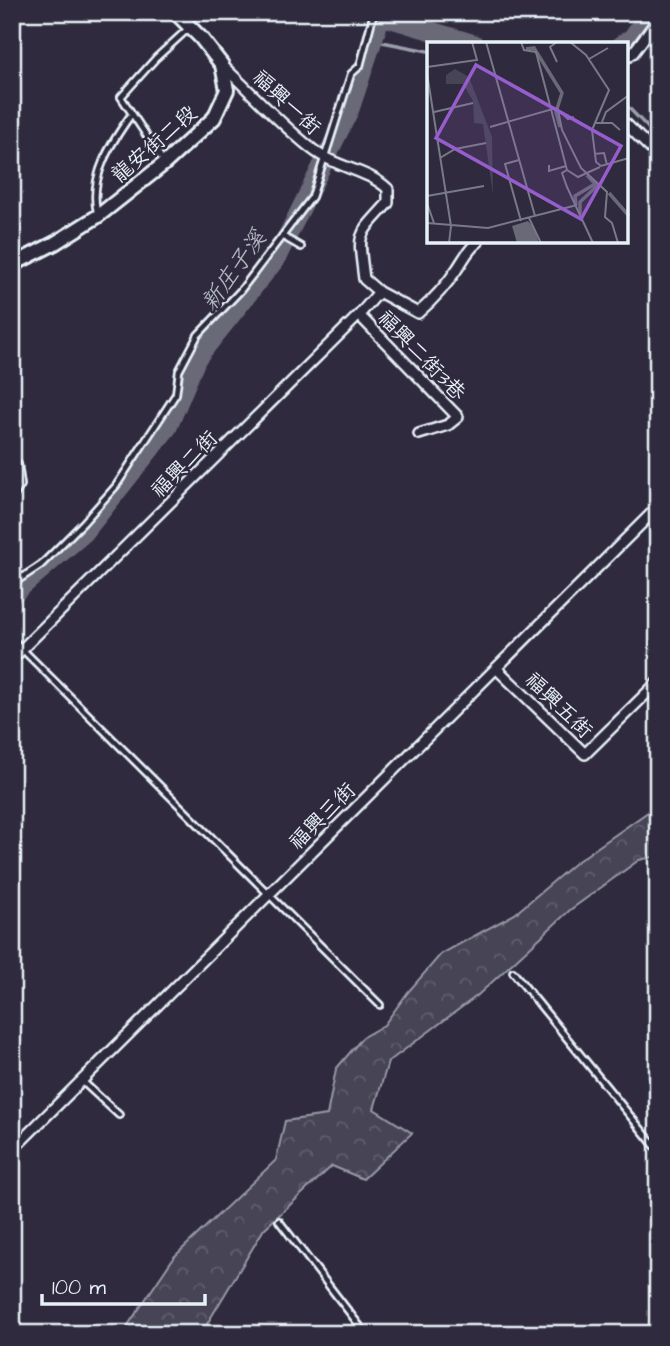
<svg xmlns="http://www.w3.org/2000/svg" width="670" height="1346" viewBox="0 0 670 1346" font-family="'Architects Daughter','LXGW WenKai TC',sans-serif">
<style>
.forest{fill:url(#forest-crowns);stroke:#979aa6;stroke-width:2}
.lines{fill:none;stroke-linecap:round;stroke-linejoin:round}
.stream{stroke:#9c9fab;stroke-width:3.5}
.canal{stroke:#696978;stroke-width:12}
.river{stroke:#696978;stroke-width:19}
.lane-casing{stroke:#e8f1f8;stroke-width:10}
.street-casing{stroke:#e8f1f8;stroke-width:14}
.secondary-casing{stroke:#e8f1f8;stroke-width:18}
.lane{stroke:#2f2a3d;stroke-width:4.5}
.street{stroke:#2f2a3d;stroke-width:9}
.secondary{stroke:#2f2a3d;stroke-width:12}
.labels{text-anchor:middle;stroke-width:5;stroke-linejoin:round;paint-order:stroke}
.street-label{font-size:21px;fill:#e8f1f8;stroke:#2f2a3d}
.water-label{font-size:23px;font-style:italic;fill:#afb4be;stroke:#2f2a3d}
.inset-river{fill:none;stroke:#696978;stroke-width:3.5}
.inset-road{fill:none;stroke:#797a88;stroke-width:2}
.view{fill:#965dcd;fill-opacity:0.15;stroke:#965dcd;stroke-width:3.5}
.inset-edge{fill:none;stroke:#e8f1f8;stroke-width:3.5}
</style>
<defs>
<pattern id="forest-crowns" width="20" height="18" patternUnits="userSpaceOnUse" patternTransform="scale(1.75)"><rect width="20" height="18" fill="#464455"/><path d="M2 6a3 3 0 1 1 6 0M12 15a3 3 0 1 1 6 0" fill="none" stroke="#615f6e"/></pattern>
</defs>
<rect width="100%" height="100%" fill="#2f2a3d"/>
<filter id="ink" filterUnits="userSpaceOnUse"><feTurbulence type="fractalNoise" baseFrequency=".0143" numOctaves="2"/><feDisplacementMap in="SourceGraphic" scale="14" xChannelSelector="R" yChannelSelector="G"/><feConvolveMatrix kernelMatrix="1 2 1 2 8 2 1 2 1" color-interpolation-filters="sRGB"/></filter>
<g filter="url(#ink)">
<path class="forest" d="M658,805V856L639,860L570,910L478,995L388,1062L374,1109L412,1133L363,1179L332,1166L264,1229L201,1334H122L174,1257L276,1160L285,1121L327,1115L336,1069L363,1037L384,1025L408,992L441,954L515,914L575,863Z"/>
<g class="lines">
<path class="stream" d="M380,12L381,16
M372,40L428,51
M626,105L658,138"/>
<path class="canal" d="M656,1334L658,1332"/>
<path class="river" d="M622,44L632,38L650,12
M12,595L84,533L168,427L197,358L276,259L350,109L381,16L475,44"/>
<g class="lane-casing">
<path id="lane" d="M164,162L121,97L156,58L190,27
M97,212C89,176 111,143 131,115
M282,236L301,247
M12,462L18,464L21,485L12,499
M12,584L41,565L83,523L116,486L176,394L179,371L198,335L241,290L312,197L351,74L360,66L374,12
M12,639L380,1005
M513,972L658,1150
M82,1081L119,1115
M279,1221L366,1334
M649,1334L658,1327"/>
</g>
<g class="street-casing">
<path id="street" d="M626,58L633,53L658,19
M223,66C252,93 285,129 316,152C338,168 368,170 388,189V203C356,239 358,230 364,279L379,292L418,313C433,300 446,286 457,269C464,259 468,249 478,242
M626,124L658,156
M359,315L458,417L448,425L419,434
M12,659L359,315L379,292
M496,668L585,754L658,682
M12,1150L658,507"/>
</g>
<g class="secondary-casing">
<path id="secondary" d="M12,265L55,243L98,216L165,163L214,118L227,90L222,65L201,38L175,12"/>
</g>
<use href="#lane" class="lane"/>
<use href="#street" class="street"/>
<use href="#secondary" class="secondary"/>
</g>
</g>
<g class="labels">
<g class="street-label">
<text transform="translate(287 102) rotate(43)" y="7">福興一街</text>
<text transform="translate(154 144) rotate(-41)" y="7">龍安街二段</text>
<text transform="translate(422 355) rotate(46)" y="7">福興二街3巷</text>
<text transform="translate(184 464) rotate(-45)" y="7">福興二街</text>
<text transform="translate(559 705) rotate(44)" y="7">福興五街</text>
<text transform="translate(322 816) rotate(-45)" y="7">福興三街</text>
</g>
<g class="water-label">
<text transform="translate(233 270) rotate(-54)" y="8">新庄子溪</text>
</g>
</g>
<g transform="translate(427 42)">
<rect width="201" height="201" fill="#2f2a3d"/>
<path d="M28,27L42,35L65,95L66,153L56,82L47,81L46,59L36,42H19V33Z" fill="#464455"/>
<path d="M101,179L107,186L112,201H90L85,184Z" fill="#696978"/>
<path class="inset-river" d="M99,7L107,6L135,51L129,70L133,85M182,151L202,174M149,163L148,154L168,142M153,172V160L170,144L160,133"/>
<path class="inset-road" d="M59,0L108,174M94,0L97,8L109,10L140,128M143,0L159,13L182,48L165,88L169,120L174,124L202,116M162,17L181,6M130,20L123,5L130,0M0,25L50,18L45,0M0,31L24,184L22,201M131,68L135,88L154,126L180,150L178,175L185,181L191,201M7,70L46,61M175,80L179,70L202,53M167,81H185L193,88M63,85L129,66L141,77L147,75M167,112L177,111L180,123M13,116L28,107L59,101M92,118L78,122L94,179M122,123V129L139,124M140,128L135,131L140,145L166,201M140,128L151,135L173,125M0,154L57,144M0,161L7,181M102,176L114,201M0,181L61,186L150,163"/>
<path class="view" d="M49,23L194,104L154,177L9,96Z"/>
<rect width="201" height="201" class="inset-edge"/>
</g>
<rect width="670" height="1346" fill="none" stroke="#2f2a3d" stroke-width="42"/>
<rect x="21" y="21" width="628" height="1304" fill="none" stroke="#e8f1f8" stroke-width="2.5" filter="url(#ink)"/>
<path d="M42 1294v10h163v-10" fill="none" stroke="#e8f1f8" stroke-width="3.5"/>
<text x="52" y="1294" font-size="21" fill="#e8f1f8" stroke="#2f2a3d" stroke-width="5" paint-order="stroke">100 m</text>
</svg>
